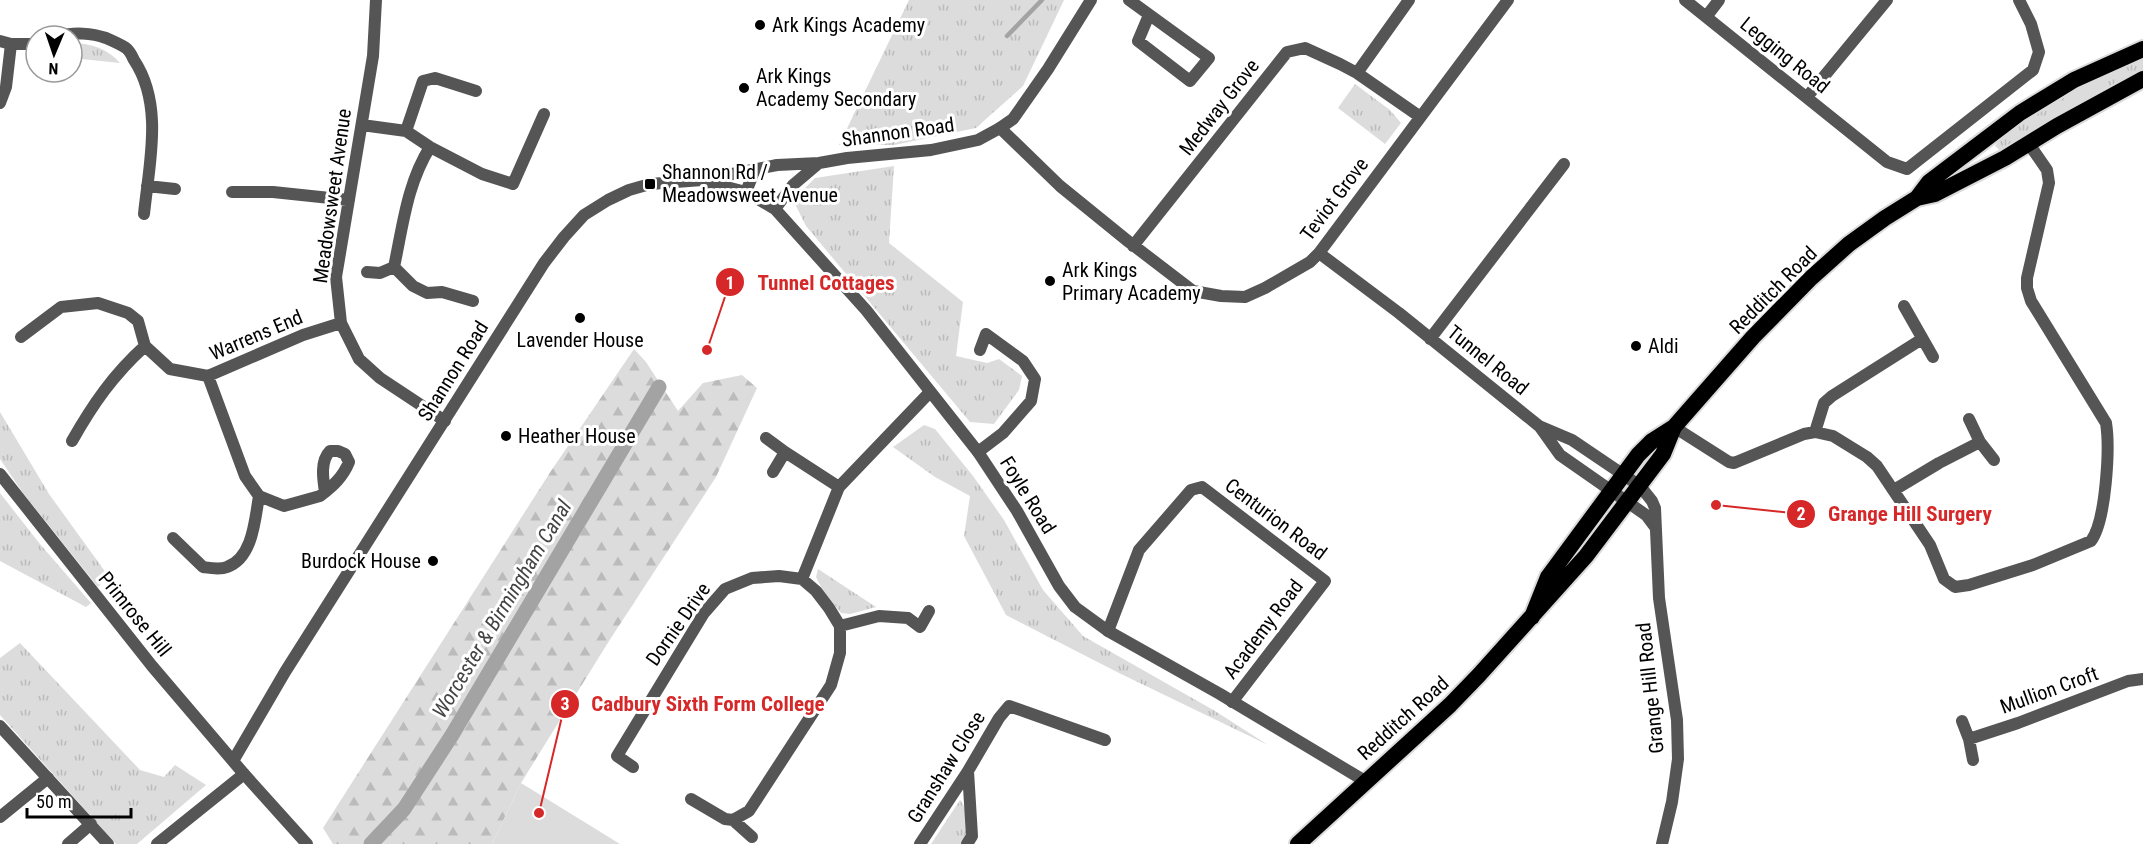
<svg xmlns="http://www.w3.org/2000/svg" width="2143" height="844" viewBox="0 0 2143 844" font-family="'Roboto Condensed',sans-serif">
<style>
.grass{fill:url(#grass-tufts)}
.forest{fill:url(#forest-firs)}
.green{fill:#dcdcdc}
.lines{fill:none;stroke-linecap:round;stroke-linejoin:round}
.stream{stroke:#a3a3a3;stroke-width:4.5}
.canal{stroke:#a3a3a3;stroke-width:15}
.trunk-casing{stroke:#dbdbdb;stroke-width:20}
.pedestrian{stroke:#555;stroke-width:12}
.minor{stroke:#555;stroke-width:12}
.tertiary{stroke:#555;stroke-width:12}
.trunk{stroke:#000;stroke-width:16}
.poi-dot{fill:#000;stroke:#fff;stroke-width:2}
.labels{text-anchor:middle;stroke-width:6;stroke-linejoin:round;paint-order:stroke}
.poi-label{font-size:20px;fill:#000;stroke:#fff;text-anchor:start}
.street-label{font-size:20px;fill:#000;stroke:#fff}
.water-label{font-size:21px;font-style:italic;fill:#444;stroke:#fff}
.leader{fill:none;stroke:#d62828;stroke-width:2}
.callout-dot{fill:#d62828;stroke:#fff;stroke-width:2}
.mark-label{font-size:18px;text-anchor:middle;font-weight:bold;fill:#fff}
.callout-label{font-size:21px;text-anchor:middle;font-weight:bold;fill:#d62828;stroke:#fff;stroke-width:6;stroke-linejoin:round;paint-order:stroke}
</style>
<defs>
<pattern id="grass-tufts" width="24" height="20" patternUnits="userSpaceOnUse" patternTransform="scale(1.5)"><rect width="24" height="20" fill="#dcdcdc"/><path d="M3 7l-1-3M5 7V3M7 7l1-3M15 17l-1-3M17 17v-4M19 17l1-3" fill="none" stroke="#bbb"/></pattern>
<pattern id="forest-firs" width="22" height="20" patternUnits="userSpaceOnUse" patternTransform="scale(1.5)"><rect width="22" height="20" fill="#dcdcdc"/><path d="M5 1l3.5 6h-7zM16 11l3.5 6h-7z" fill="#bbb"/></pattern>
</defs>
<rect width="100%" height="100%" fill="#fff"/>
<path class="grass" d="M909,0H1064L1023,86L976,128L894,145H839Z
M72,43C91,43 108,49 120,63L72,58Z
M2143,54V70L2104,89L2002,152L1995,146L2000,138L2059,95Z
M1355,84L1390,110L1401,123L1385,144L1338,108Z
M894,166L889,243L963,302L956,356L987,363L999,359L1022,376L1019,390L994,424L970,422L806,226L796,206L802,191L815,178Z
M0,412L49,494L109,577L98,587L23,493L0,459Z
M924,425L935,429L973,476L1004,520L1043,590L1083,636L1215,711L1268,745L1119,673L1006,615L964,536L970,496L935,477L893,447Z
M0,493L40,544L91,603L86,607L0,561Z
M818,569L876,607L850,614L841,613L822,589L816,577Z
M20,643L140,770L164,777L175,765L206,785L137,844H116L0,715V658Z
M960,800C969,811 969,832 962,844H931Z"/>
<path class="forest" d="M634,349L646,362L678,411L703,383L742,375L757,388L716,477L609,641L521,783L492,844H333L323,828L551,471Z"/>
<path class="green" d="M521,783L620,844H492Z"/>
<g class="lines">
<path class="stream" d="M1007,36L1042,0"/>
<path class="canal" d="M371,844L404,809L452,735L659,387"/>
<g class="trunk-casing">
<path id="trunk" d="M1917,198L1929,182L2020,113L2074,80L2143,49
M1532,617L1548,577L1638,455L1652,441L1674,427L1753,337L1811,278L1849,244L1885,218L1917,198L1935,194L2005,158L2057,126L2143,79
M1298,844L1450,705L1479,675L1586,556L1663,454L1674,427"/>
</g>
<path class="pedestrian" d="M0,817L48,778"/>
<path class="minor" d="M376,0L373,56L336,277L341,323L359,359L380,378L445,421
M1129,0L1209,58L1190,81L1138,41L1149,15
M1685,0L1887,162L1907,169L2033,70L2039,52L2031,24L2019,0
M1706,17L1719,0
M60,36C73,32 92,33 106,38C113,41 120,44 126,48C130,51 132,56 134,60C164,105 149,164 144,214
M0,41L11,44H36
M1357,73L1409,0
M1807,97L1887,0
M0,103L6,87L11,44
M362,125L406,131L430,147L482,174L513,184L544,114
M1000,128L1060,186L1129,242L1193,291L1221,296L1245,297L1265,288L1310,262L1319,253L1508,0
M406,131L423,81L435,78L476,91
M430,147C407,184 403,225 394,267L413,286L427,293L442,292L473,301
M147,186L175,189
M232,192H273L349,200
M746,192L755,169
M1133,246L1287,52L1305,48L1340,64L1357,73L1419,116
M1319,253L1399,313L1539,426L1572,440L1640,486L1652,501L1655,508L1659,598L1677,720L1678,759L1672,802L1662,844
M367,272L380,273L394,267
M1904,306L1933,357
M21,337L61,307L98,303L128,313L138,321L145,346L170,369L208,376
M1430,339L1564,164
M1969,419L1980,442L1994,460
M1540,427L1560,455L1646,515L1655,527
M1674,427L1729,462L1734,463L1804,434L1815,432L1833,436L1867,457L1877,466L1930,545L1944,579L1955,587L1969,585L2033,565L2091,541C2106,521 2110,448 2106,423L2031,301L2027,288V278L2049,183L2047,170L2029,144
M1815,432L1824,403L1832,396L1922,339
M766,438L785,452
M72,441C93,404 113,375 145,346
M978,452L1003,433L1031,401L1035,379L1023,361L986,334L980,350
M773,472L785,452L839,487
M1894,490L1939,463L1980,442
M325,492C323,479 320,461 330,451H338L345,454L349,462C343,477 333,486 320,496L284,506L259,496L245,476L208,376L303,335L341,323
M173,538L203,567C210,568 220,570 227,567C253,558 255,519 259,496
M840,626L879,616L908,618L920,627L929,611
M1108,631L1139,550L1191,490L1202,487L1325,581L1232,702
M1962,721L1969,739L1973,760
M0,726L108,844
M1969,739L2018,723L2128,681L2143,679
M633,767L617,756L704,613L725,589L752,578L779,576L802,579L839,487L930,392
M691,799L725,819L733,820L749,811L831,685L840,653V626L829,608L816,591L802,579
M733,820L752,837
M68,844L91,824
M157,844L244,774
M920,844L968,771L999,718L1009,706L1105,740
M967,844L972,836L968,771"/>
<path class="tertiary" d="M703,181L746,192L775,209L866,310L978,452L1017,511L1059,586L1075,607L1108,631L1220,694L1365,781
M775,209L793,185L819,163
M0,474L152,666L244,774L307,844
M233,761L285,672L544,263L564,237L584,215L608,200L629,190L650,184L702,180L777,165L819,163L847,158L931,150L978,140L1000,128L1013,119L1048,69L1091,0"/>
<use href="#trunk" class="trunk"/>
</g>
<g class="poi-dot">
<circle cx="760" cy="25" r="6"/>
<circle cx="744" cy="88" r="6"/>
<rect x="644" y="178" width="12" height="12" rx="3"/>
<circle cx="1050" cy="281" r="6"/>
<circle cx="580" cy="318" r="6"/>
<circle cx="1636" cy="346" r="6"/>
<circle cx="506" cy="436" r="6"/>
<circle cx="433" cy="561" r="6"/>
</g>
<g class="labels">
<g class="poi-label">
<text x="772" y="32">Ark Kings Academy</text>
<text x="756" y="83">Ark Kings<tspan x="756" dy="23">Academy Secondary</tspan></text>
<text x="662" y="179">Shannon Rd /<tspan x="662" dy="23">Meadowsweet Avenue</tspan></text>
<text x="1062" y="277">Ark Kings<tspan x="1062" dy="23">Primary Academy</tspan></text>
<text x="580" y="347" text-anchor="middle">Lavender House</text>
<text x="1648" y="353">Aldi</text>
<text x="518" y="443">Heather House</text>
<text x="421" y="568" text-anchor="end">Burdock House</text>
</g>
<g class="street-label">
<text transform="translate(1785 55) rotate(39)" y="7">Legging Road</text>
<text transform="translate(1219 107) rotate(-52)" y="7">Medway Grove</text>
<text transform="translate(898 132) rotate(-8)" y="7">Shannon Road</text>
<text transform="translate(332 196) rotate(-82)" y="7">Meadowsweet Avenue</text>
<text transform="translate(1334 199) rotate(-53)" y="7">Teviot Grove</text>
<text transform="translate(1773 290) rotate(-45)" y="7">Redditch Road</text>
<text transform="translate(256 335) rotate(-23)" y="7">Warrens End</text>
<text transform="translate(1488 360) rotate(39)" y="7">Tunnel Road</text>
<text transform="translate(453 371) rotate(-58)" y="7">Shannon Road</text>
<text transform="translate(1028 495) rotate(58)" y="7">Foyle Road</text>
<text transform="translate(1276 519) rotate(37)" y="7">Centurion Road</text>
<text transform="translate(135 614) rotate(51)" y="7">Primrose Hill</text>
<text transform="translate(678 624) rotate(-55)" y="7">Dornie Drive</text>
<text transform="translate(1263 629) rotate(-53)" y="7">Academy Road</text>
<text transform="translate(1650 688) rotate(-96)" y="7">Grange Hill Road</text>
<text transform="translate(2049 690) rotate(-20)" y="7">Mullion Croft</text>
<text transform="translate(1403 718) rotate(-42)" y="7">Redditch Road</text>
<text transform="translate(946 767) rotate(-58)" y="7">Granshaw Close</text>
</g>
<g class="water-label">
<text transform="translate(502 609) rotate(-59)" y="7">Worcester &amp; Birmingham Canal</text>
</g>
</g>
<path class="leader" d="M707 350L730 282M1716 505L1801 514M539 813L565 704"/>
<g class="callout-dot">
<circle cx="707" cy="350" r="6"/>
<circle cx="1716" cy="505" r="6"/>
<circle cx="539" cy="813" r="6"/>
<circle cx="730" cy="282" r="15"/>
<circle cx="1801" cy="514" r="15"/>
<circle cx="565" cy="704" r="15"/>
</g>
<g class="mark-label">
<text x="730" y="289">1</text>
<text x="1801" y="520">2</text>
<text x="565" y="710">3</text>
</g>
<g class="callout-label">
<text x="826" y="290">Tunnel Cottages</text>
<text x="1910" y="521">Grange Hill Surgery</text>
<text x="708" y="711">Cadbury Sixth Form College</text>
</g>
<g transform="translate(54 54) rotate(182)"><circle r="28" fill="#ffffff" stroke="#999999" stroke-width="1.5"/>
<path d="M0-4.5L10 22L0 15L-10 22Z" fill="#000000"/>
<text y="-9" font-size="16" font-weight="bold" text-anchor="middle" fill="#000000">N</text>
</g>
<path d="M27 808v9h104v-9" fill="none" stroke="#000000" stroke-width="3"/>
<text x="36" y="808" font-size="18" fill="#000000" stroke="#ffffff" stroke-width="4.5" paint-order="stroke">50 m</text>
</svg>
